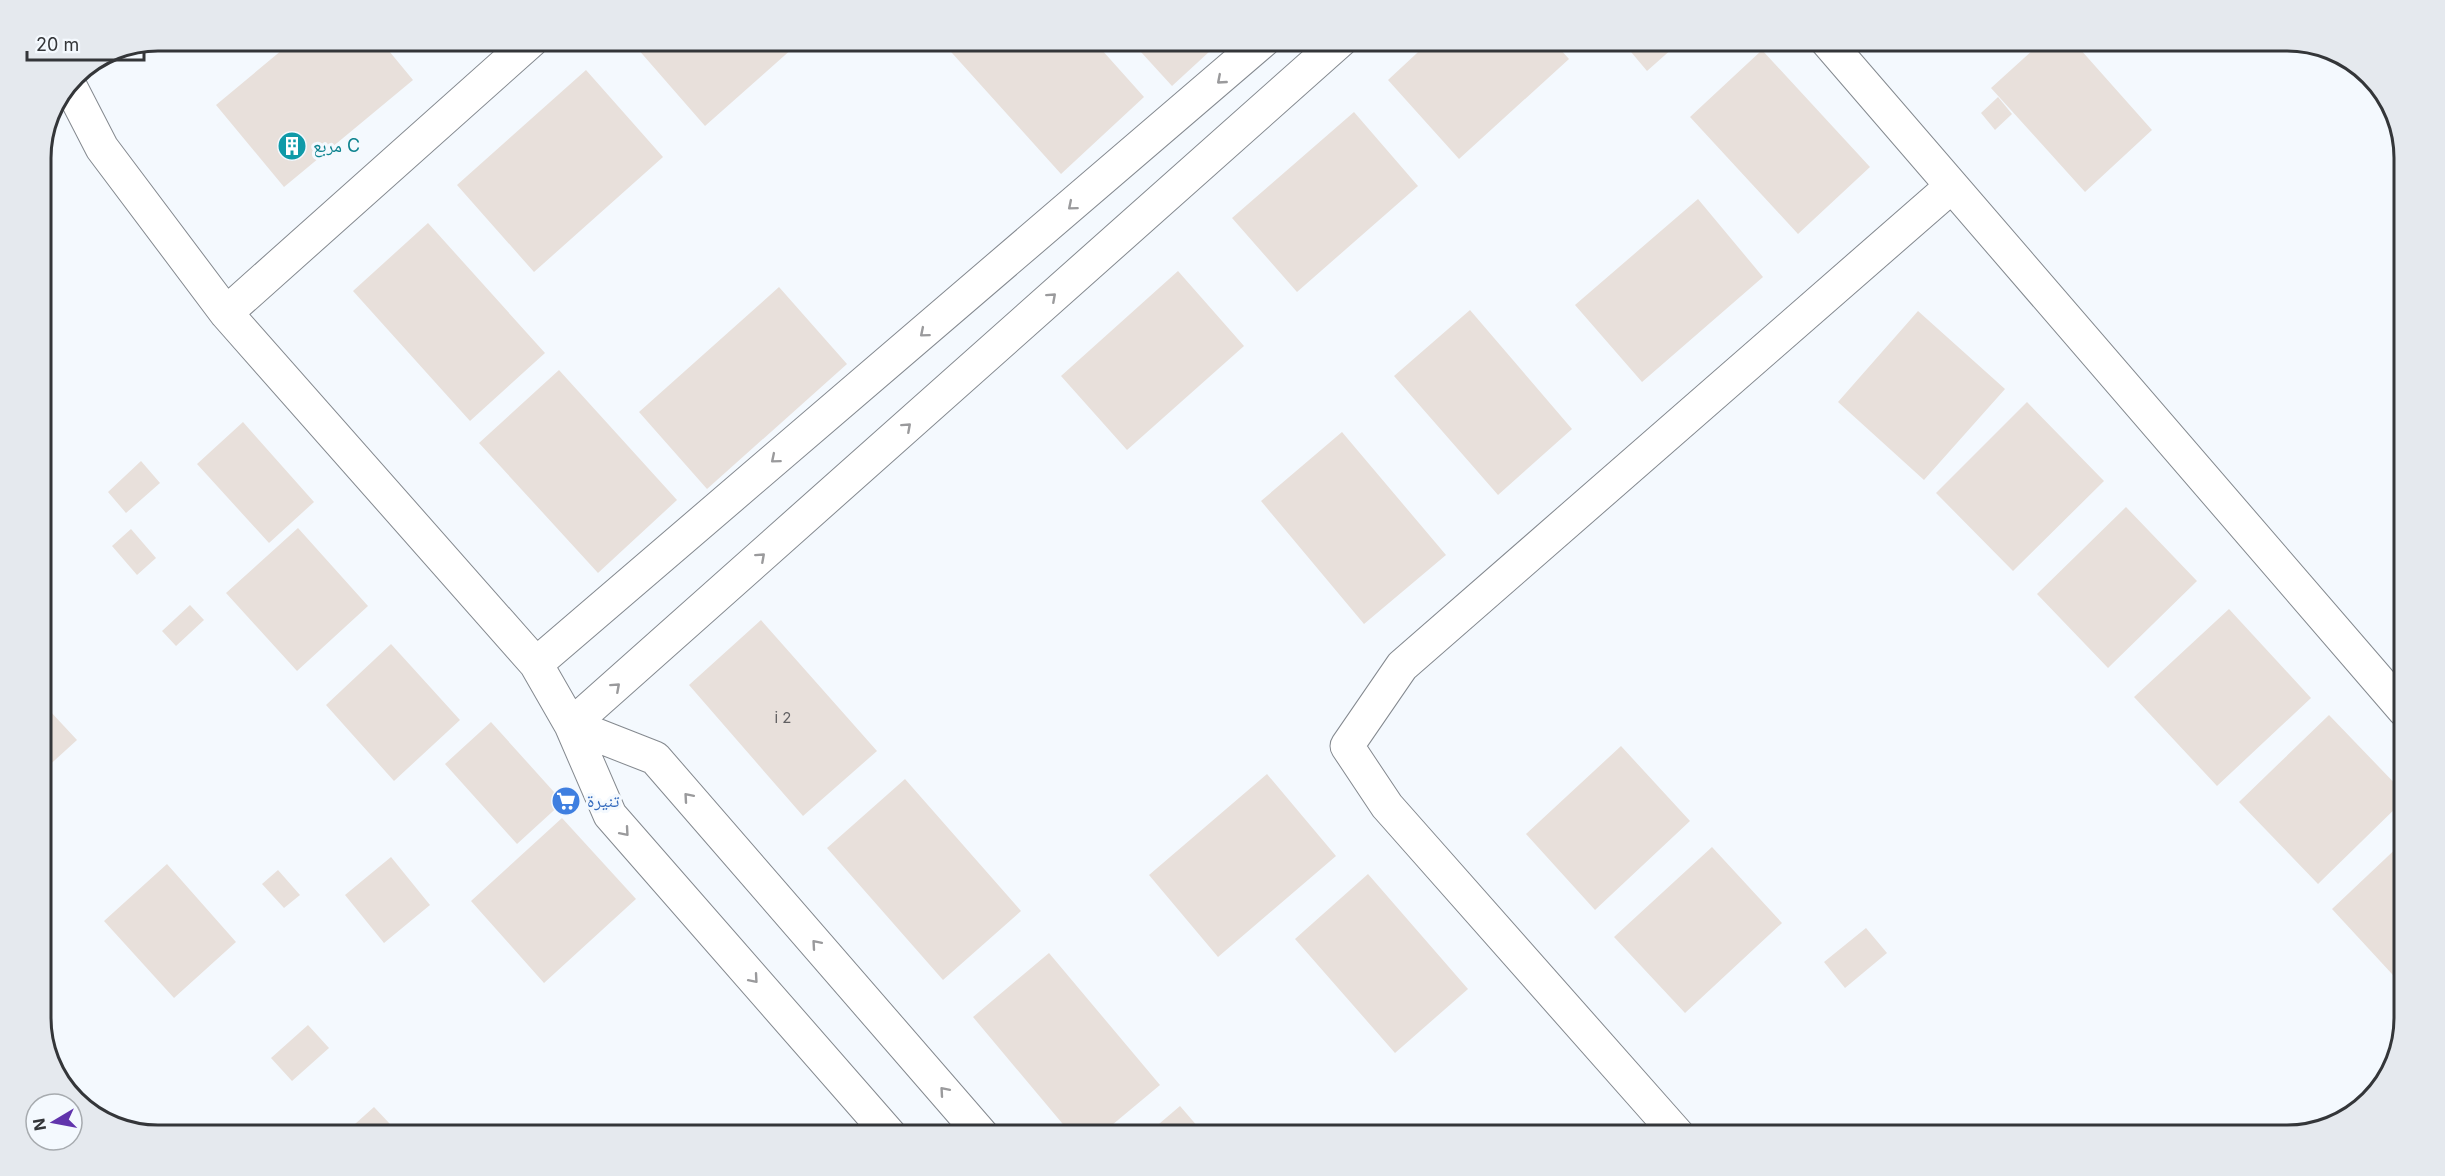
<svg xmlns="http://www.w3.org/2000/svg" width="2445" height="1176" viewBox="0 0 2445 1176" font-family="Inter,'Noto Naskh Arabic',sans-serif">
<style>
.building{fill:#e8e0db}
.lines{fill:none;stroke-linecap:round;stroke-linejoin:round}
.minor-casing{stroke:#84898f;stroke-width:35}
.minor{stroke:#fff;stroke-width:33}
.oneway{stroke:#9a9a9c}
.labels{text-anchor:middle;stroke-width:6;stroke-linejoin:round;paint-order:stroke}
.number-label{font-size:15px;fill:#616062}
.culture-label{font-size:18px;fill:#0d838f;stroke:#f4f9fe;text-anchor:start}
.shop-label{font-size:18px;fill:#366cbe;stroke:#f4f9fe;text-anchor:start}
.rim{fill:none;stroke:#343639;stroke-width:3}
</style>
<rect width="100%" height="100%" fill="#f4f9fe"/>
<path class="building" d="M158,40H176L161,50L155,41Z
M294,40H380L413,80L284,187L216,105Z
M630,40H802L705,126Z
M946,40H1093L1144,97L1061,174L943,43Z
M1130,40H1222L1172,86Z
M1431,40H1552L1569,59L1459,159L1388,80Z
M1621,40H1682L1647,71Z
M1954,40H1977L1965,52Z
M2044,40H2072L2152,130L2085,192L1991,88Z
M1762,50L1870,167L1798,234L1690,117Z
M586,70L663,157L534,272L457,185Z
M1998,97L2012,114L1995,130L1981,113Z
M1354,112L1418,186L1297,292L1232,218Z
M1698,199L1763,277L1642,382L1575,305Z
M428,223L545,353L470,421L353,291Z
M1178,271L1244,346L1127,450L1061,376Z
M779,287L847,364L707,489L639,412Z
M1470,310L1572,429L1498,495L1394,376Z
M1918,311L2005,389L1924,480L1838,402Z
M559,370L677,500L598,573L479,443Z
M2027,402L2104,481L2013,571L1936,493Z
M243,422L314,502L269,543L197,464Z
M1342,432L1446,555L1364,624L1261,501Z
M141,461L160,483L126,513L108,492Z
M2126,507L2197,581L2108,668L2037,594Z
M298,528L368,606L297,671L226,593Z
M131,529L156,558L137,575L112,546Z
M190,605L204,620L176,646L162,631Z
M2229,609L2311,698L2217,786L2134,697Z
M761,620L877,751L803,816L689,685Z
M391,644L460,720L394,781L326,705Z
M49,710L77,740L44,770L41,767V718Z
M2329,715L2404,793V800L2318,884L2239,802Z
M491,722L563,802L517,844L445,764Z
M1621,746L1690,821L1595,910L1526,834Z
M1267,774L1336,856L1218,957L1149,875Z
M905,779L1021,911L943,980L827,848Z
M562,818L636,899L544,983L471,901Z
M2404,841V987L2332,909Z
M1712,847L1782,923L1685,1013L1614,937Z
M391,857L430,905L384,943L345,895Z
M167,864L236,942L174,998L104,921Z
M278,870L300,895L284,908L262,884Z
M1368,874L1468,989L1395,1053L1295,939Z
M1866,928L1887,953L1845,988L1824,962Z
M1049,953L1160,1085L1100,1135H1072L973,1017Z
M308,1025L329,1048L292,1081L271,1058Z
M1180,1106L1205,1135H1146Z
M374,1107L390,1124L377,1135H365L355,1124Z"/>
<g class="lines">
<g class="minor-casing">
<path id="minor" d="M1826,40L2404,710
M69,84L102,148L226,313L536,664L571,725L610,815L890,1135
M226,313L532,40
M536,664L1264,40
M571,725L1341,40
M571,725L655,758L982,1135
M1678,1135L1387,806L1347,746L1402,666L1952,186"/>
</g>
<use href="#minor" class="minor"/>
</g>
<defs><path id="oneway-chevron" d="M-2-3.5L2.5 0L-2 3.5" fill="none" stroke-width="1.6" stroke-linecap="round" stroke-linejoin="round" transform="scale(1.5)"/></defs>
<g class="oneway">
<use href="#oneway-chevron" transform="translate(1221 80) rotate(139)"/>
<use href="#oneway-chevron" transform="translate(1072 206) rotate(140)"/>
<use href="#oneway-chevron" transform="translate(1052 297) rotate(-42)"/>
<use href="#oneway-chevron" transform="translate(924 333) rotate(140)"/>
<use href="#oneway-chevron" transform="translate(907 427) rotate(-42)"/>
<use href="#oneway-chevron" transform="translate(775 459) rotate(140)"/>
<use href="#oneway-chevron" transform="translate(761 557) rotate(-42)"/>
<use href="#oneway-chevron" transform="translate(616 687) rotate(-42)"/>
<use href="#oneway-chevron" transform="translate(688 797) rotate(-131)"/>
<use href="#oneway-chevron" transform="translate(625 832) rotate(49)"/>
<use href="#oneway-chevron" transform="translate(816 944) rotate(-131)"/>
<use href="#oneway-chevron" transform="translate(754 979) rotate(49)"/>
<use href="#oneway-chevron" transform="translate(944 1091) rotate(-131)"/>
</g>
<defs>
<g id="building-disc" transform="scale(1.5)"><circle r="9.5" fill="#0f9aa8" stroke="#f4f9fe"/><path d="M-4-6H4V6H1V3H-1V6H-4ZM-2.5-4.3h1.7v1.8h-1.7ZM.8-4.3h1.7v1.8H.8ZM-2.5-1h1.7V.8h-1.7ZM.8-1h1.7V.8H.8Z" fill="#fff"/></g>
<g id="supermarket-disc" transform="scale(1.5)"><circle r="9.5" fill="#3f7fe0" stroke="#f4f9fe"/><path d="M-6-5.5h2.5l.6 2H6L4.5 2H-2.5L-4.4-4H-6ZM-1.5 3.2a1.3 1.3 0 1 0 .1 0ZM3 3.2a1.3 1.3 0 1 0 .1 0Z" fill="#fff"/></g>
</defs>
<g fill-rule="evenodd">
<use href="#building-disc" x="292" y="146"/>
<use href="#supermarket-disc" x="566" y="801"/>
</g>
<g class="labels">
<g class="number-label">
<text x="783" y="723">i 2</text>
</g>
<g class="culture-label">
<text x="313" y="152">مربع C</text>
</g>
<g class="shop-label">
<text x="587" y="807">تنيرة</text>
</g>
</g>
<path d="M0 0H2445V1176H0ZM158 51H2287A107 107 0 0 1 2394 158V1018A107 107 0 0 1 2287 1125H158A107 107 0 0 1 51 1018V158A107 107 0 0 1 158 51Z" fill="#e5e9ee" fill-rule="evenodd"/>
<path class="rim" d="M158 51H2287A107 107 0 0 1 2394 158V1018A107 107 0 0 1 2287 1125H158A107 107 0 0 1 51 1018V158A107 107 0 0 1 158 51Z"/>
<g transform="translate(54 1122) rotate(260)"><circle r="28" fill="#f4f9fe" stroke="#a7abaf" stroke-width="1.5"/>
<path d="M0-4.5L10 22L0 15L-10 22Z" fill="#6134ac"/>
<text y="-9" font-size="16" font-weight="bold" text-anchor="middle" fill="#343639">N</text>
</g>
<path d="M27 51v9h117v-9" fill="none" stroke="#343639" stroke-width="3"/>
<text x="36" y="51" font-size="18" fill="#343639" stroke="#f4f9fe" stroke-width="4.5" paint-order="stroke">20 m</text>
</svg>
